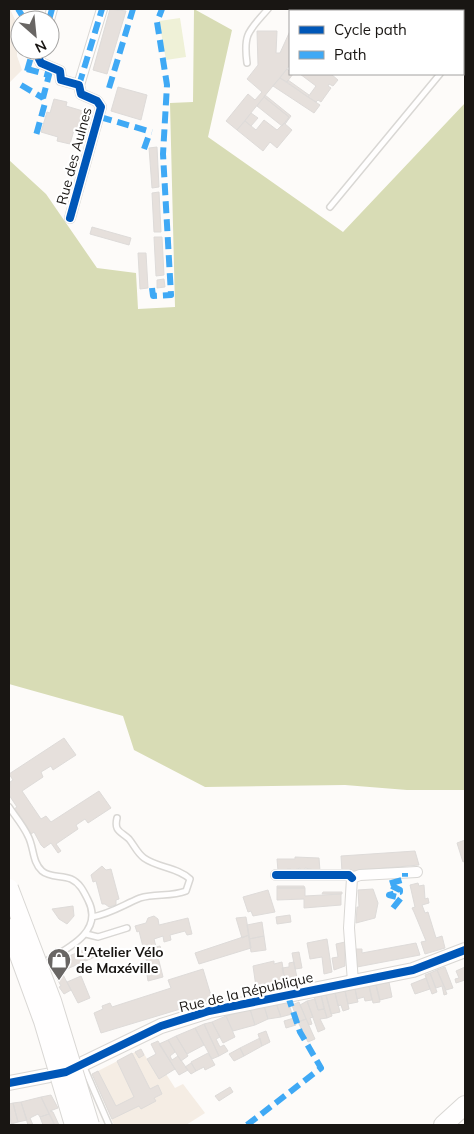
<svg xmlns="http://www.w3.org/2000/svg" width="474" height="1134" viewBox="0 0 474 1134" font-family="Mulish,sans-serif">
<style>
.built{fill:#f5ede4}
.green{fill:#eff1d7}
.forest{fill:#d8dcb5}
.building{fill:#e6e0dc;stroke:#dedbd9}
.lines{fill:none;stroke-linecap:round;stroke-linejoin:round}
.lane-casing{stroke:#d9d7d4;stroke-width:8}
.street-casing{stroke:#d9d7d4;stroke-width:12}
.secondary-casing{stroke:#d9d7d4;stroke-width:16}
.highway-casing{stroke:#d9d7d4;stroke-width:20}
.lane{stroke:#fffefe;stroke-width:5}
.street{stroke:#fffefe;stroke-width:10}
.secondary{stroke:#fffefe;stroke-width:14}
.highway{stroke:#fffefe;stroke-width:18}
.highway-bridge-casing{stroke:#d9d7d4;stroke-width:20;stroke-linecap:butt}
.highway-bridge{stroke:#fffefe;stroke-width:18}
.quiet{stroke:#3fa9f5;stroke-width:6;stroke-dasharray:12 6;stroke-linecap:butt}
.cycleway-casing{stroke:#fff;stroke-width:11}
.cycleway{stroke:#0057b8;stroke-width:8}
.labels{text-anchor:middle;stroke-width:4.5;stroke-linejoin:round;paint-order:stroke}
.street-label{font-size:14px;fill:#191613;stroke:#fff}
.poi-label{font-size:14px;font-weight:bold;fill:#191613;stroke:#fff;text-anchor:start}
</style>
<rect width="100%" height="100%" fill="#fdfbf9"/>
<path class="built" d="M10,9L17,24V56L22,70L9,83Z
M141,1049L159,1078L166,1074L175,1088L183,1084L205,1113L186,1125H114L92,1074Z"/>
<path class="green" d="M180,18L186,57L166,60L159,21Z"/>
<path class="forest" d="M194,9L232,30L208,137L343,232L465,103V790H407L345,785L205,787L134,750L123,716L9,684V160L46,194L97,268L136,273L138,309L175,307L170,103L193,102Z"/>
<path class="building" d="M110,9L126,11L107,74L93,70Z
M300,9H330L328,11H302Z
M257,31H277L276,53H280L290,31V65L237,130L226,121L248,94L255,100L262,92L247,79L258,65Z
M287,69L293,74L287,82L280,78Z
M300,74H331L338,80L333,86L329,84L328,86L331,88L321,102L318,100L316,102L308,97L316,86Z
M280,78L320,105L314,113L273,86Z
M288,80L309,95L308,97L287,82Z
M118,87L147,95L141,120L111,111Z
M265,95L291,116L285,124L289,117L264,97Z
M264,97L289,117L282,126L257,106Z
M54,99L67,102L66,106L83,111L77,131L74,130L70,144L57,141L58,137L41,132L47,112L50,113Z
M251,113L258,118L251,126L245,121Z
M264,120L277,130L284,123L292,130L277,148L270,142L263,151L237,130L245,121L256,130Z
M157,147L159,187L152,188L149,148Z
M159,192L161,232H154L152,193Z
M92,227L131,238L129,245L90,234Z
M154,237H162L164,275L156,276Z
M138,253H146L148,288L140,289Z
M164,279L165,287L157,288V280Z
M64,738L76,755L53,770L51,766L41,772L43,777L22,791L41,819L46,816L51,822L99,791L111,808L88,823L85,819L76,825L78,829L56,844L61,851L58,853L51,843L44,848L41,845L34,832L31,834L14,809L17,807L9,795L10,782L13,780L9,774Z
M465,840V861L463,862L457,843Z
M415,851L419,865L342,872L341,856Z
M295,857L319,858L320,871L305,868V871H300V868L291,871V869H287L288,871H278L277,859H295Z
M102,866L106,870L111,869L119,899L116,900V905L109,907L105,904H102L96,881L93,882L91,875Z
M418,883L419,886L424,885L425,899L428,898L429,903L422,905L425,913L428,912L436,938L442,936L445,948L425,954L421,942L426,941L414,912L412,908L415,907L410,885Z
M277,886H304L305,888H277Z
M277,888H305V896L341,894V905L304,908V899L277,900Z
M373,889L378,903L375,918L356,923L357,907H359L358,890Z
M268,890L275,912L253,916L251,911L248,912L243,897Z
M323,892H342V894H322Z
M73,906L74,916L67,924L59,919L52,909Z
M290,915L291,922L277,924L276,917Z
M154,916L158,919L159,925L188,918L192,934L187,935L185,931L170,935L171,940L164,942L163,936L154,939L156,947L160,946L162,952L157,953L163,977L148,981L147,975H150L139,931L137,932L135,926L146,923L148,918Z
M246,917L249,935L242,938L236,918Z
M262,922L264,936L249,939L247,925Z
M249,935L251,948L199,964L195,953Z
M264,936L266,950L251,952L249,939Z
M327,939L332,972L324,974L322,957L310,959L307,943Z
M345,942V966L334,970L332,958L338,957L336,944Z
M416,943L420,955L357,967L355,949H362V953Z
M93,946L97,956L67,969L62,959Z
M299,952L302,968L295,969L292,953Z
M274,961V964L282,962L285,981L256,987L253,966Z
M294,962L297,978L285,981L282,968L289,967V963Z
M445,967L453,988L446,990L437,970Z
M465,967V980L456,983L455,979L459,978L456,971Z
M60,969L71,990L64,994L59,987L61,986L54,973Z
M203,969L212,999L203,1002L202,998L186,1003L187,1007L101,1033L94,1013L103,1009L102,1006L110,1003L112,1007L171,988L168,980Z
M437,970L447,994L444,995L442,986L436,988L430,973Z
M430,973L437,992L432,994L425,975Z
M81,976L90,998L78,1003L67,982Z
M426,978L430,989L415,994L411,984Z
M389,982L392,997L380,1000L376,985Z
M376,985L380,1002L373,1003L369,986Z
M369,986L372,1000L365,1001L364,997L357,999L355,989Z
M355,989L358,1002L348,1004L345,991Z
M345,991L349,1009L343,1011L341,1005L338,1006L335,993Z
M335,993L340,1012L331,1014L326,995Z
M321,995H326L332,1016L327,1018Z
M321,995L324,1009L318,1010L314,997Z
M315,999L318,1010L324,1009L327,1018L320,1019L325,1029L318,1032L307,1001Z
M288,1001L292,1014L281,1017L276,1003Z
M307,1001L313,1017L310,1018L312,1024L309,1025L300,1005Z
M299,1002L306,1019L298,1022L292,1005Z
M276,1003L281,1017L268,1019L264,1006Z
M264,1006L268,1019L255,1025L250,1009Z
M250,1009L255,1025L233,1031L226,1016Z
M226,1016L235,1037L223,1043L212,1022Z
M294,1018L296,1025L286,1028L284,1021Z
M306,1019L315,1039L308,1042L298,1022Z
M212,1022L220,1037L216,1039L220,1047L224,1045L228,1051L219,1056L204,1024Z
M204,1024L219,1056L212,1059L195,1028Z
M195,1028L204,1045L187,1054L176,1036Z
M266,1031L270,1042L262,1046L258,1034Z
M176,1036L188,1056L181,1061L168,1040Z
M260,1038L262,1046L244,1056L240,1048Z
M168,1040L175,1052L170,1056L172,1060L178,1056L188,1070L179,1075L159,1044Z
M158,1041L175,1069L159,1079L147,1059L156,1054L151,1044Z
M240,1048L244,1056L234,1061L229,1054Z
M141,1049L144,1055L139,1058L135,1052Z
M132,1053L150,1089L158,1085L162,1094L154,1098L156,1101L141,1109L139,1106L112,1119L92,1074L98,1071L116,1106L134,1097L117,1061Z
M208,1053L215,1065L205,1070L204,1067L196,1071L191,1062Z
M191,1063L196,1071L191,1074L185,1067Z
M230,1087L233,1092L219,1101L215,1096Z
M51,1095L58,1108L50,1111L53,1112L59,1125H55L41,1097Z
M41,1097L49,1114L40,1117L38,1114L30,1118L33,1125H28L21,1102Z
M21,1102L27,1120L18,1122L13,1103Z
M13,1103L18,1122L11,1124L9,1104Z
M49,1114L54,1124L43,1125L40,1117Z"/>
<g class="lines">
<g class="lane-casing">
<path id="lane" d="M247,63C243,33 249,31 268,9
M330,207L440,74
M9,807C15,816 23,825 28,836C34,847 32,862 42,871C50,878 62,875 71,879C80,883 84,892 88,900C104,931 69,948 46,961
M92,917C110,914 123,905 140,898C155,893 171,897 186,891L190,879C177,867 158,868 144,858C137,853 134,845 129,839C120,831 114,831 117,818
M86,934L98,937L127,928
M83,1065L109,1125"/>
</g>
<g class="street-casing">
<path id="street" d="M403,9L406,11
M49,20L52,9
M40,50L39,59L41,63L60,71L61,80L79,85L81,94L97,101L101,107L70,218
M463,58L465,60
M79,85L102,9
M276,875H349L352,878
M352,878L349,928L353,982
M352,878L360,875L417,872"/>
</g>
<g class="secondary-casing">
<path id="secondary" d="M9,1083L66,1072L161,1026L209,1011L413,970L465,950"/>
</g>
<g class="highway-casing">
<path id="highway" d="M443,1125L465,1105"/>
</g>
<use href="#lane" class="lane"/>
<use href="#street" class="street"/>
<use href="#secondary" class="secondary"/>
<use href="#highway" class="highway"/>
<g class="highway-bridge-casing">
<path id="highway-bridge" d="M9,888L52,1001L90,1125
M9,928L43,1021L74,1125"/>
</g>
<use href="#highway-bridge" class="highway-bridge"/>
<path class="quiet" d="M18,9L25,20
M417,9L421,11
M49,20L52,9
M463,46L465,48
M27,69L49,75L43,98L45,103L35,139
M27,71L33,50
M21,85L43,98
M79,85L102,9
M109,88L133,9
M100,117L152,132
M144,149L150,132
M152,288L153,296L171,295L163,154L167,85L157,22L162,9
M393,908L401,898L389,895L400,892V890L388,884L405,879V873
M247,1125L321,1068L300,1032L289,999"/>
<g class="cycleway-casing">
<path id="cycleway" d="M40,50L39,59L41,63L60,71L61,80L79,85L81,94L97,101L101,107L70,218
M276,875H349L352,878
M9,1083L66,1072L161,1026L209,1011L413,970L465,950"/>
</g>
<use href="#cycleway" class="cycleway"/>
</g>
<defs>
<g id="shop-pin" transform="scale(1.25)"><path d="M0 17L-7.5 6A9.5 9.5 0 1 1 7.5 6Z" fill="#696664" stroke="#fff"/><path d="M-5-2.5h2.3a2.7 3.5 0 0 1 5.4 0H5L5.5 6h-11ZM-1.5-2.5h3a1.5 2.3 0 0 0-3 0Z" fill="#fff"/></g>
</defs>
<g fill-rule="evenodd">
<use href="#shop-pin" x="59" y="960"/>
</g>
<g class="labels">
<g class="street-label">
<text transform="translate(74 156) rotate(-75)" y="5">Rue des Aulnes</text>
<text transform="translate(246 992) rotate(-13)" y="5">Rue de la République</text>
</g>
<g class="poi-label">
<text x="76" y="957">L'Atelier Vélo<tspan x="76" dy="16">de Maxéville</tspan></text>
</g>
</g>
<rect width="474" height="1134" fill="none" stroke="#191613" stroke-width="20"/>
<rect x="289" y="10" width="175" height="65" fill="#ffffff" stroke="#a3a2a1"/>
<rect x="299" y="26" width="25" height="8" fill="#0057b8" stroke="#a3a2a1"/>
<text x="334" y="35" font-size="15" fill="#191613">Cycle path</text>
<rect x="299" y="51" width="25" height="8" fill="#3fa9f5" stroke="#a3a2a1"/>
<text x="334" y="60" font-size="15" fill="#191613">Path</text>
<g transform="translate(35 35) rotate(153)"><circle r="24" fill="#ffffff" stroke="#a3a2a1"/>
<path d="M0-4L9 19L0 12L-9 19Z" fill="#696664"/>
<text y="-8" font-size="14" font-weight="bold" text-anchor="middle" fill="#191613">N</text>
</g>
</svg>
